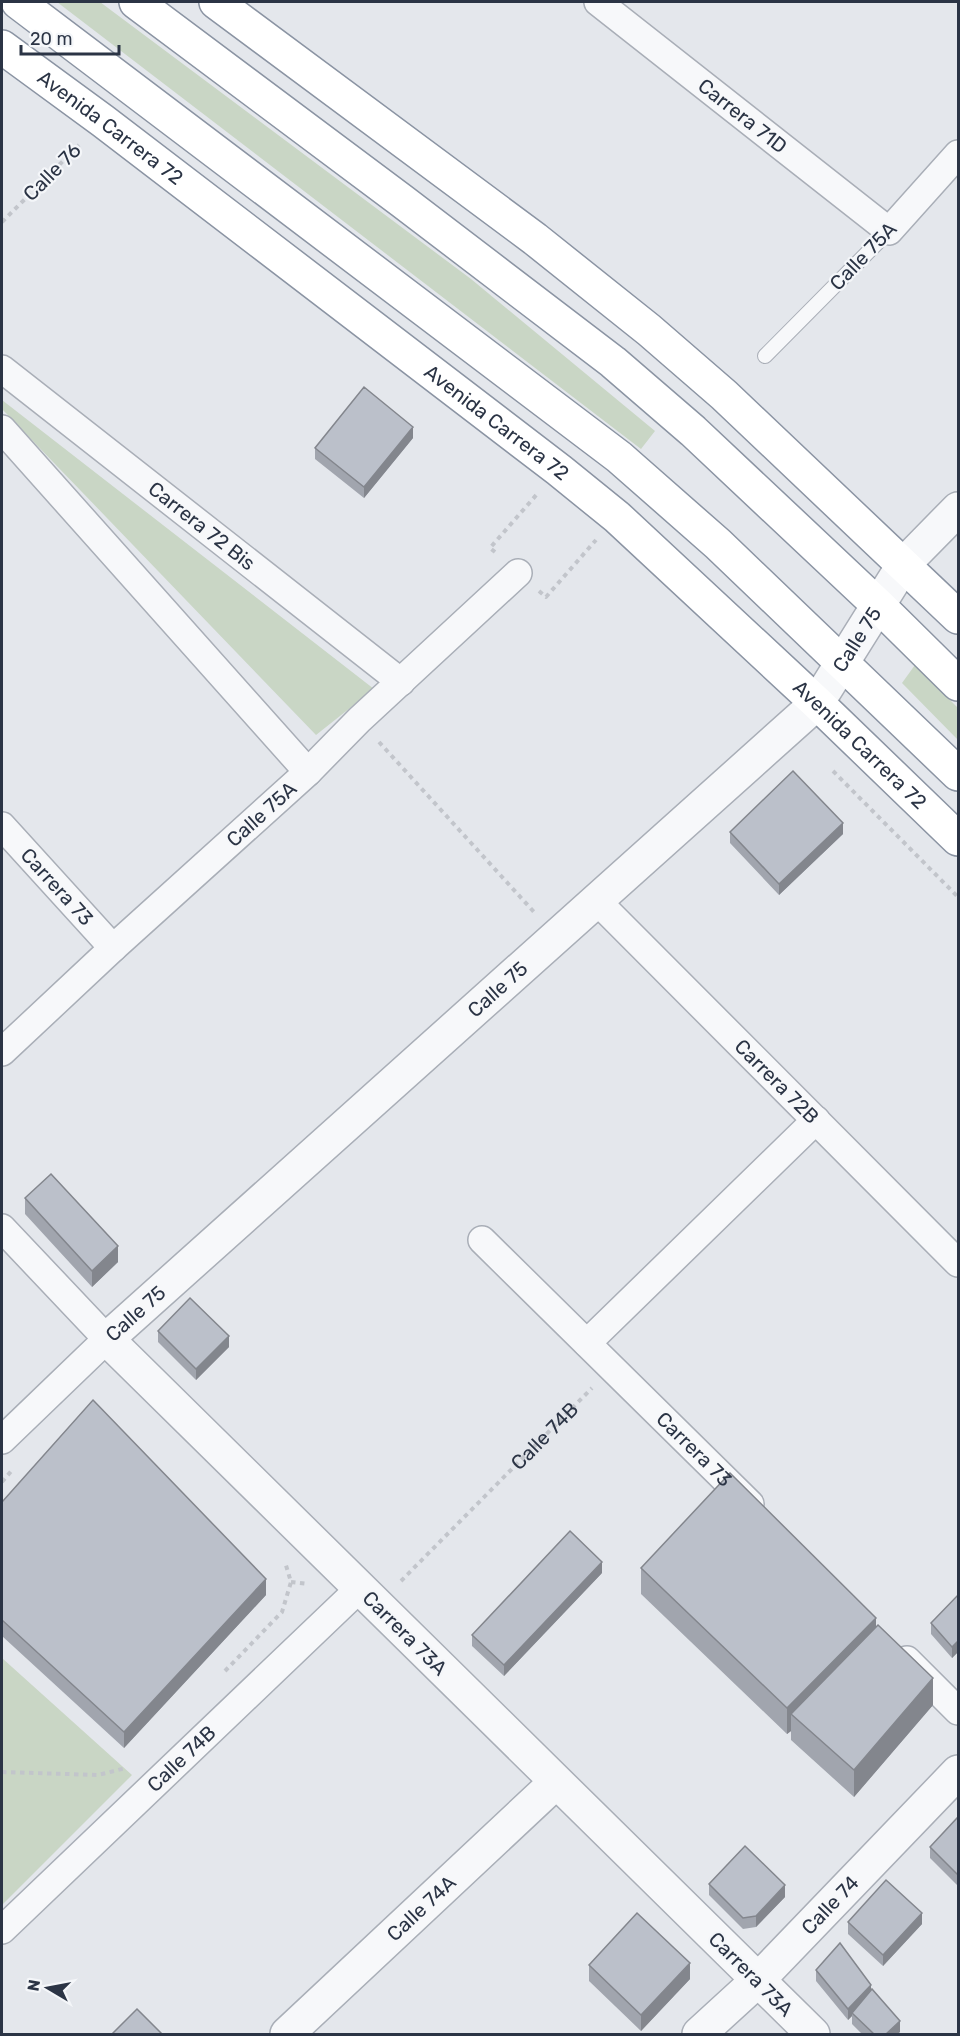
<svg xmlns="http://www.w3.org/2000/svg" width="960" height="2036" viewBox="0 0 960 2036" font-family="Rubik,sans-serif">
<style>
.green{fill:#c9d6c5}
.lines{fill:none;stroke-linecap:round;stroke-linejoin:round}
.service-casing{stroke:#a9aeb7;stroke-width:16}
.minor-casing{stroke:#a9aeb7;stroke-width:30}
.tertiary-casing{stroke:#a9aeb7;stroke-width:36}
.trunk-casing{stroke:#8b94a3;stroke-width:36}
.path{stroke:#c2c5cb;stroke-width:4;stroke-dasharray:4.5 4.5;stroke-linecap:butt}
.service{stroke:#f7f8fa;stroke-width:14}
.minor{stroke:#f7f8fa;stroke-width:27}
.tertiary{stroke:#f7f8fa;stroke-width:33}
.trunk{stroke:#fff;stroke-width:33}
.wall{fill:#a1a5ae}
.shaded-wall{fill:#83868d}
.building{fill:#bbc0ca;stroke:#83868d;stroke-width:1.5}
.labels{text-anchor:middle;stroke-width:4.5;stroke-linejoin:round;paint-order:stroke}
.street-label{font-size:20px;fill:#2b3445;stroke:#f4f6f9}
</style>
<rect width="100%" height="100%" fill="#e4e7ec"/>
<path class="green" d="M57,2H100L471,279L655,431L641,449Z
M2,400L374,689L316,735L2,409Z
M915,665L958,708V740L902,683Z
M2,1658L132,1775L2,1905Z"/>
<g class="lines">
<g class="service-casing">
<path id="service" d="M765,356L889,231"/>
</g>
<g class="minor-casing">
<g id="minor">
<path id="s2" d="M598,2L889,231L958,154"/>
<path id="s3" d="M2,369L401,682"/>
<path d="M2,429L308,772"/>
<path id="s4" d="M2,826L113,948"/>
<path id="s5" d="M596,900L958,1263"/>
<path id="s6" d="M2,1052L113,948L308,772L359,720L518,573"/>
<path d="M2,1228L107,1339L2,1440"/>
<path id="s7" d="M482,1240L750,1504"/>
<path d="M587,1343L816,1120"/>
<path d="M907,1660L958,1711"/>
<path id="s8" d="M2,1930L360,1588"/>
</g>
</g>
<g class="tertiary-casing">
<g id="tertiary">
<path id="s9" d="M287,2034L556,1782"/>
<path id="s10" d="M699,2034L758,1980L958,1772"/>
<path id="s11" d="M813,2034L107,1339L817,703L904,564L958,509"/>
</g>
</g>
<g class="trunk-casing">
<g id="trunk">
<path d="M18,2L619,457L718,544L958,774"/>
<path d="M136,2L402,201L613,362L693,431L878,605L958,684"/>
<path d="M216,2L535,239L649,330L724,395L958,617"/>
<path id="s12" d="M2,47L103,121L559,470L617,517L817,703L958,839"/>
</g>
</g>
<g class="path">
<path d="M2,222L79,145"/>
<path d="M495,552L490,548L538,493"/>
<path d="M539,591L546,597L596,540"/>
<path d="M379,742L534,912"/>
<path d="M833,771L958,897"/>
<path d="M2,1482L13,1469"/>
<path id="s1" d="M401,1581L592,1388"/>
<path d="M291,1582L308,1584"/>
<path d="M225,1671L282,1612L291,1582L285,1562"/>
<path d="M2,1772L98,1775L126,1768"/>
</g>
<use href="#service" class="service"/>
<use href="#minor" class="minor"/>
<use href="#tertiary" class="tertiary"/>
<use href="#trunk" class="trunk"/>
</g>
<path class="wall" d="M413,438L364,498L315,459V448Z
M730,832L843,834L779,895L730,843Z
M25,1198L118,1262L92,1287L25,1214Z
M158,1331L229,1347L196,1380L158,1342Z
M2,1502L266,1595L124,1748L2,1636Z
M641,1568L876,1627L933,1705L854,1797L791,1740V1731L787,1734L641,1594Z
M602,1573L504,1676L472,1646V1635Z
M958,1595V1652L952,1658L931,1634V1623Z
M958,1817V1886L930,1858V1847Z
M709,1884L785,1897L756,1927L743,1929L709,1895Z
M848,1922L922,1924L883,1966L848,1934Z
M589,1965L690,1979L641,2031L589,1981Z
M816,1970L871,1989L900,2032L897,2034H862L852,2024V2016L848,2020L816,1981Z"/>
<path class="shaded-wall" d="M413,427V438L364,498V487Z
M843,823V834L779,895V884Z
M118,1246V1262L92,1287V1271Z
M229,1336V1347L196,1380V1369Z
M602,1562V1573L504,1676V1665Z
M266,1579V1595L124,1748V1732Z
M876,1618V1645L791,1714V1731L787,1734V1708Z
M958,1641V1652L952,1658V1647Z
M933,1678V1705L854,1797V1770Z
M785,1885V1897L756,1927V1916Z
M922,1913V1924L883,1966V1955Z
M690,1963V1979L641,2031V2015Z
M871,1985V1996L852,2013V2016L848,2020V2009Z
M900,2021V2032L897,2034H886Z"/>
<path class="building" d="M364,387L413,427L364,487L315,448Z
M793,771L843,823L779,884L730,832Z
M51,1174L118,1246L92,1271L25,1198Z
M190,1298L229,1336L196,1369L158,1331Z
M93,1400L266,1579L124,1732L2,1620V1502Z
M730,1473L876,1618L787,1708L641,1568Z
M570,1531L602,1562L504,1665L472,1635Z
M958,1595V1641L952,1647L931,1623Z
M878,1625L933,1678L854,1770L791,1714Z
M958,1817V1875L930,1847Z
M745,1846L785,1885L756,1916L743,1918L709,1884Z
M886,1880L922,1913L883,1955L848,1922Z
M637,1913L690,1963L641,2015L589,1965Z
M840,1943L871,1985L848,2009L816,1970Z
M872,1989L900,2021L886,2034H874L852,2013Z
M137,2009L162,2034H112Z"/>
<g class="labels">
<g class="street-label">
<text dy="7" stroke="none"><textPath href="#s2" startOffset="184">Carrera 71D</textPath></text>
<text dy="7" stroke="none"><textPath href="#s12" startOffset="135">Avenida Carrera 72</textPath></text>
<text transform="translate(52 172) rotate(-45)" y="7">Calle 76</text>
<text transform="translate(863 256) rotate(-46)" y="7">Calle 75A</text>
<text dy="7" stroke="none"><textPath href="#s12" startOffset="621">Avenida Carrera 72</textPath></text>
<text dy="7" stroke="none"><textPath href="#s3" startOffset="254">Carrera 72 Bis</textPath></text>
<text dy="7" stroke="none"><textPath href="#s11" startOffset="2019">Calle 75</textPath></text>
<text dy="7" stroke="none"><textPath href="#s12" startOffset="1107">Avenida Carrera 72</textPath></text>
<text dy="7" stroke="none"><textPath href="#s6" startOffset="352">Calle 75A</textPath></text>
<text dy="7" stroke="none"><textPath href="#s4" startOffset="82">Carrera 73</textPath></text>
<text dy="7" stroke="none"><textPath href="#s11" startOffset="1515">Calle 75</textPath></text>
<text dy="7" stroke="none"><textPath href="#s5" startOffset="256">Carrera 72B</textPath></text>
<text dy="7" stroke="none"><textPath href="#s11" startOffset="1029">Calle 75</textPath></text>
<text dy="7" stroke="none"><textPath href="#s1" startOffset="204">Calle 74B</textPath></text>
<text dy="7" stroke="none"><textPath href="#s7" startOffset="298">Carrera 73</textPath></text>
<text transform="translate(405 1633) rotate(45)" y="7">Carrera 73A</text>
<text dy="7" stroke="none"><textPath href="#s8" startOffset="248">Calle 74B</textPath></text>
<text dy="7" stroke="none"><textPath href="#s10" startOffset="184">Calle 74</textPath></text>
<text dy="7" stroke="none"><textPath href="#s9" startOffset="184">Calle 74A</textPath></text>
<text transform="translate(751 1974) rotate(45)" y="7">Carrera 73A</text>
</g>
</g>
<rect width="960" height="2036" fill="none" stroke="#2b3445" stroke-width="6"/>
<g transform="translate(48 1988) rotate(280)" stroke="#f4f6f9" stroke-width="4.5" paint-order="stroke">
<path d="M0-4.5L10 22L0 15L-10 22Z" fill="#2b3445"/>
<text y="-9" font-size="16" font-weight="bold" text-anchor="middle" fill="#2b3445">N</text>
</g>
<path d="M21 45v9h98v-9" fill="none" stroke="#2b3445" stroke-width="3"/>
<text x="30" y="45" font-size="18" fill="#2b3445" stroke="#f4f6f9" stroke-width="4.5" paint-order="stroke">20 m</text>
</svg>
